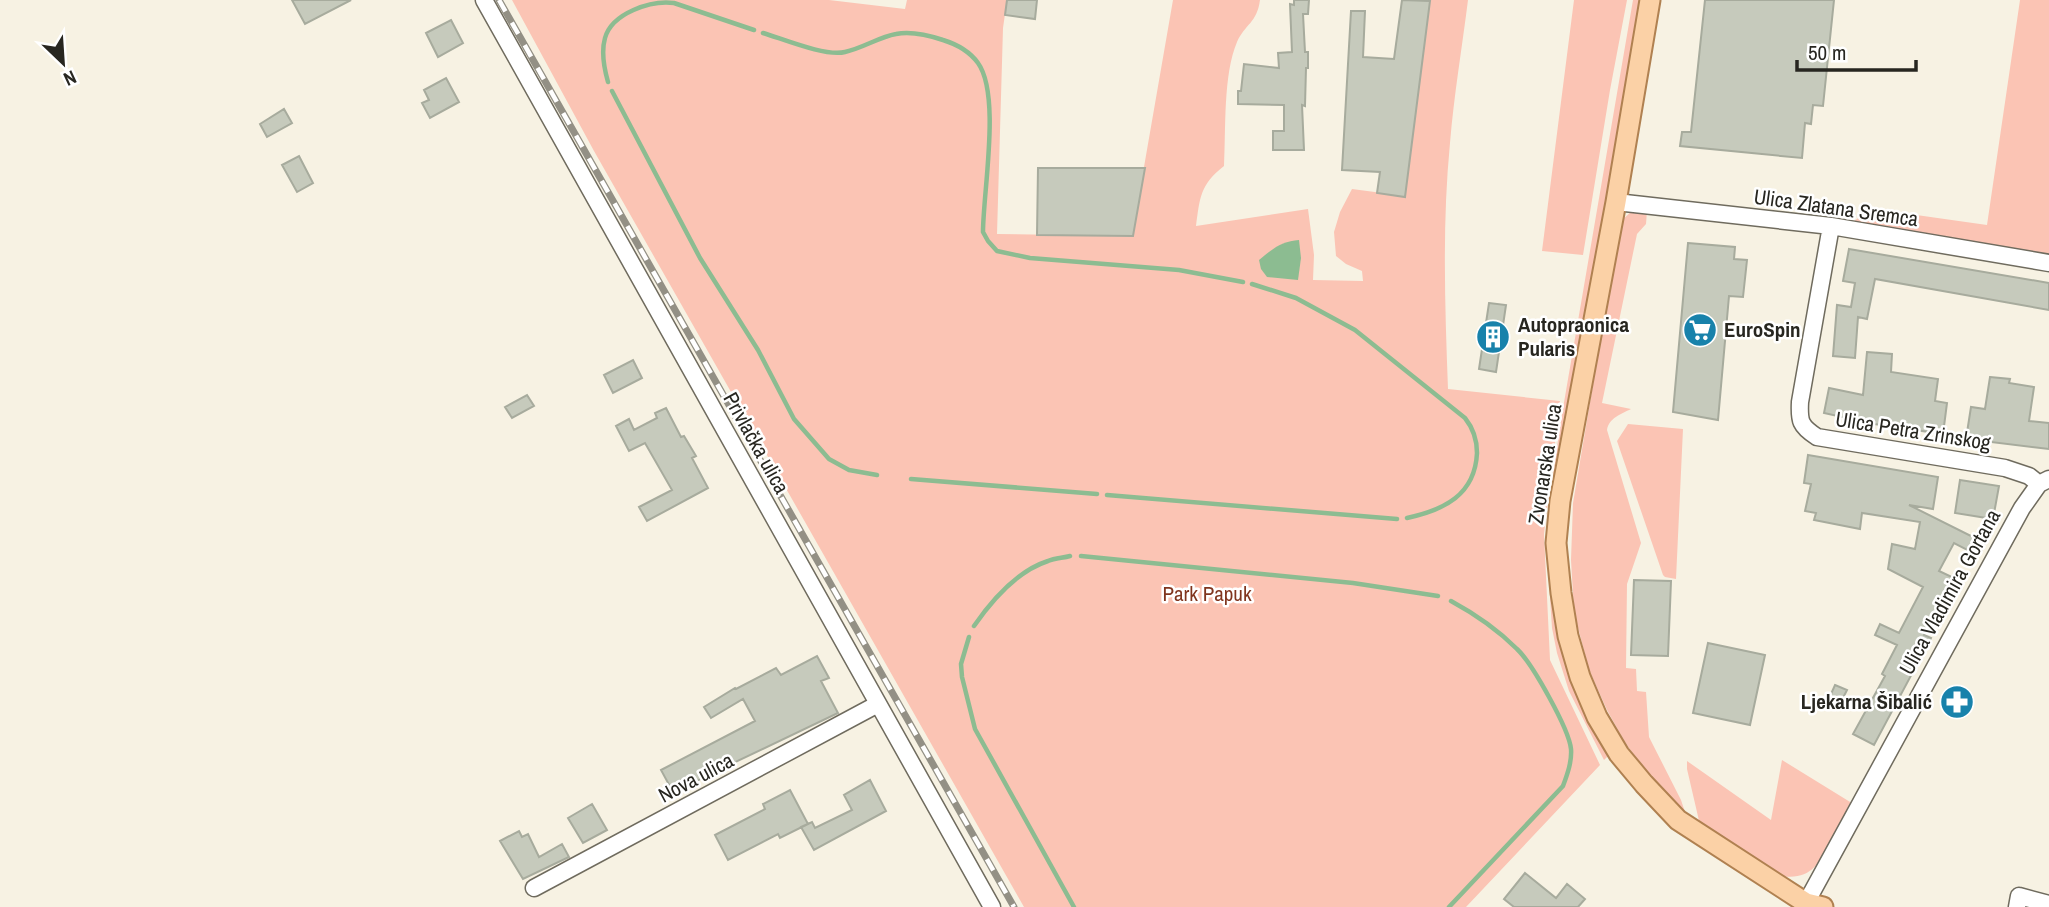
<svg xmlns="http://www.w3.org/2000/svg" width="2049" height="907" viewBox="0 0 2049 907" font-family="'Archivo Narrow',sans-serif">
<style>
.green{fill:#fbc4b4}
.water{fill:#8cbc91}
.lines{fill:none;stroke-linecap:round;stroke-linejoin:round}
.stream{stroke:#8cbc91;stroke-width:4.5}
.building{fill:#c6cabc;stroke:#a7ab9d;stroke-width:2}
.minor-casing{stroke:#6f6b5e;stroke-width:19}
.major-casing{stroke:#b08151;stroke-width:23}
.minor{stroke:#fff;stroke-width:16}
.major{stroke:#fbd1a6;stroke-width:19}
.rail-casing{stroke:#939085;stroke-width:7}
.rail{stroke:#fff;stroke-width:4.5;stroke-dasharray:13;stroke-linecap:butt}
.labels{text-anchor:middle;stroke-width:5;stroke-linejoin:round;paint-order:stroke}
.street-label{font-size:21px;fill:#272620;stroke:#fff}
.poi-label{font-size:21px;font-weight:bold;fill:#272620;stroke:#fff;text-anchor:start}
.park-label{font-size:21px;fill:#80351e;stroke:#fff}
</style>
<rect width="100%" height="100%" fill="#f7f2e3"/>
<path class="green" d="M512,0H829L905,9L907,0H1007L1003,28L997,234L1132,236L1173,0H1260C1257,23 1245,24 1237,42C1223,75 1226,129 1224,166C1200,185 1200,197 1196,226L1308,209L1314,255L1313,280L1363,281L1362,271L1346,264L1336,256L1334,232L1340,212L1352,189L1405,196L1430,0H1468C1462,48 1454,95 1450,143C1442,225 1445,308 1448,389L1560,401L1544,534L1550,660L1600,765L1466,907H1024L594,151Z
M1574,0H1627L1610,90L1583,255L1542,251Z
M1633,0H1641L1580,356L1551,547L1609,755L1604,760L1569,691L1557,653L1552,628L1546,537L1552,482L1561,420Z
M2020,0H2049V254L1850,224L1868,211L1874,209L1987,225Z
M1632,211H1647L1646,224L1637,234L1602,403L1631,409C1621,414 1609,418 1607,430L1641,543L1627,584L1626,668L1636,669L1637,691L1646,692L1649,737L1681,800L1686,815L1647,775L1623,739L1607,710L1589,670L1574,612L1571,560L1573,503L1620,225L1621,221Z
M1628,424L1683,429L1676,579L1665,577L1663,575L1617,441Z
M1782,760L1855,805C1848,817 1840,830 1832,843C1817,867 1808,882 1776,875L1700,825L1687,769V761L1771,820Z"/>
<path class="water" d="M1299,240L1301,258L1298,280L1267,277L1261,269L1259,260C1272,249 1282,241 1299,240Z"/>
<g class="lines">
<path class="stream" d="M763,33C783,39 826,57 845,52C863,48 879,37 896,34C911,31 928,35 943,40C956,44 970,52 978,63C1001,95 983,192 983,232L988,241L997,251L1030,258L1179,270L1243,282
M608,82C604,68 601,52 605,38C612,13 651,0 674,3L754,30
M612,91L700,258L758,350L794,419L829,459L849,470L877,475
M1252,284L1296,298L1355,330L1465,418C1473,428 1477,439 1477,453C1475,495 1444,510 1407,518
M911,479L1097,494
M1107,495L1397,519
M1081,556L1353,583L1438,596
M974,626C992,600 1017,571 1048,561C1055,558 1063,558 1070,556
M969,637L961,664L962,677L975,729L1074,907
M1449,907L1563,786C1567,775 1572,762 1571,749C1569,729 1532,663 1517,649C1497,629 1475,614 1451,601"/>
</g>
<path class="building" d="M292,0H351L305,24Z
M1007,0H1037L1035,19L1005,15Z
M1294,0H1309L1308,14H1303L1305,52H1308V68H1306L1305,106L1302,105L1304,150H1273V131H1284V105L1238,104V91H1241L1244,64L1279,68L1278,53L1292,52L1290,4L1294,5Z
M1402,0L1430,1L1405,197L1377,193L1380,172L1342,170L1351,11H1365L1363,57L1394,59Z
M1705,0H1834L1823,106L1813,105L1811,124L1805,123L1802,158L1680,146L1682,132H1691Z
M451,20L463,43L438,57L426,33Z
M446,78L459,102L430,118L422,103L429,100L424,90Z
M284,109L292,123L267,137L260,124Z
M299,156L313,183L297,192L282,165Z
M1038,168H1145L1133,236L1037,235Z
M1688,243L1735,247L1734,259L1747,260L1743,297L1729,296L1718,420L1673,412Z
M1849,249L2049,283V310L1875,279L1867,319L1858,317L1855,358L1833,356L1837,305L1851,307L1855,283L1843,281Z
M1489,303L1506,305L1496,372L1479,369Z
M1867,352L1892,354L1891,372L1938,379L1935,401L1947,403L1943,434L1874,424L1824,413L1829,388L1863,395Z
M633,360L642,378L613,393L604,375Z
M1990,377L2010,379L2009,383L2034,387L2029,421L2049,423V449L1966,439L1971,407L1985,409Z
M527,395L534,406L512,418L505,407Z
M666,408L681,437L684,436L696,456L692,458L708,488L647,521L639,507L672,490L645,443L629,451L616,426L629,419L634,430L657,418L655,413Z
M1808,455L1938,477L1933,509L1909,505L1985,543L1979,556L1954,543L1939,571L1956,579L1947,599L1944,597L1924,635L1931,638L1874,745L1853,734L1885,676L1882,674L1897,645L1875,635L1880,624L1899,633L1923,587L1888,569L1892,544L1915,549L1920,522L1862,513L1860,529L1814,520L1816,513L1805,511L1811,484L1804,483Z
M1960,480L1999,486L1993,519L1955,513Z
M1634,580L1671,581L1668,656L1631,655Z
M1708,643L1765,655L1750,725L1693,713Z
M817,656L829,678L821,681L838,713L706,776L674,794L661,770L755,721L743,699L711,718L704,707L735,688L736,689L776,668L781,675Z
M1835,685L1847,690L1838,708L1827,703Z
M870,780L886,811L814,850L801,827L812,822L815,828L852,810L844,795Z
M790,790L808,824L780,838L778,834L728,860L715,835L765,809L763,804Z
M592,804L607,830L583,843L568,818Z
M519,831L522,837L528,834L539,857L562,844L569,857L523,879L500,841Z
M1525,873L1556,898L1567,884L1585,899L1578,907H1514L1504,899Z"/>
<g class="lines">
<g class="minor-casing">
<path id="minor" d="M484,0L992,907
M1616,202L1831,226L2049,263
M1831,226L1800,402C1799,421 1800,426 1817,437L2005,468L2029,476L2039,484
M534,888L878,704
M1806,903L2022,508L2039,484L2049,479
M2017,907L2019,896L2049,904"/>
</g>
<g class="major-casing">
<path id="major" d="M1650,0L1616,202L1560,501L1556,543L1561,593L1568,636L1580,677L1597,717L1619,754L1644,784L1678,820L1806,903L1823,907"/>
</g>
<use href="#minor" class="minor"/>
<use href="#major" class="major"/>
<g class="rail-casing">
<path id="rail" d="M499,0L1014,907"/>
</g>
<use href="#rail" class="rail"/>
</g>
<defs>
<g id="supermarket-disc" transform="scale(1.75)"><circle r="9.5" fill="#1882ab" stroke="#fff"/><path d="M-6-5.5h2.5l.6 2H6L4.5 2H-2.5L-4.4-4H-6ZM-1.5 3.2a1.3 1.3 0 1 0 .1 0ZM3 3.2a1.3 1.3 0 1 0 .1 0Z" fill="#fff"/></g>
<g id="building-disc" transform="scale(1.75)"><circle r="9.5" fill="#1882ab" stroke="#fff"/><path d="M-4-6H4V6H1V3H-1V6H-4ZM-2.5-4.3h1.7v1.8h-1.7ZM.8-4.3h1.7v1.8H.8ZM-2.5-1h1.7V.8h-1.7ZM.8-1h1.7V.8H.8Z" fill="#fff"/></g>
<g id="pharmacy-disc" transform="scale(1.75)"><circle r="9.5" fill="#1882ab" stroke="#fff"/><path d="M-2-6h4v4h4v4h-4v4h-4v-4h-4v-4h4Z" fill="#fff"/></g>
</defs>
<g fill-rule="evenodd">
<use href="#supermarket-disc" x="1700" y="330"/>
<use href="#building-disc" x="1493" y="337"/>
<use href="#pharmacy-disc" x="1957" y="702"/>
</g>
<g class="labels">
<g class="street-label">
<text transform="translate(1836 208) rotate(8)" y="7">Ulica Zlatana Sremca</text>
<text transform="translate(1913 431) rotate(9)" y="7">Ulica Petra Zrinskog</text>
<text transform="translate(756 443) rotate(61)" y="7">Privlačka ulica</text>
<text transform="translate(1545 464) rotate(-81)" y="7">Zvonarska ulica</text>
<text transform="translate(1950 592) rotate(-61)" y="7">Ulica Vladimira Gortana</text>
<text transform="translate(696 778) rotate(-28)" y="7">Nova ulica</text>
</g>
<g class="poi-label">
<text x="1518" y="332">Autopraonica<tspan x="1518" dy="24">Pularis</tspan></text>
<text x="1724" y="337">EuroSpin</text>
<text x="1932" y="709" text-anchor="end">Ljekarna Šibalić</text>
</g>
<g class="park-label">
<text x="1207" y="601">Park Papuk</text>
</g>
</g>
<g transform="translate(63 63) rotate(155)" stroke="#ffffff" stroke-width="5" paint-order="stroke">
<path d="M0-5L12 26L0 18L-12 26Z" fill="#272620"/>
<text y="-10" font-size="19" font-weight="bold" text-anchor="middle" fill="#272620">N</text>
</g>
<path d="M1797 60v10h119v-10" fill="none" stroke="#272620" stroke-width="3.5"/>
<text x="1808" y="60" font-size="21" fill="#272620" stroke="#ffffff" stroke-width="5" paint-order="stroke">50 m</text>
</svg>
